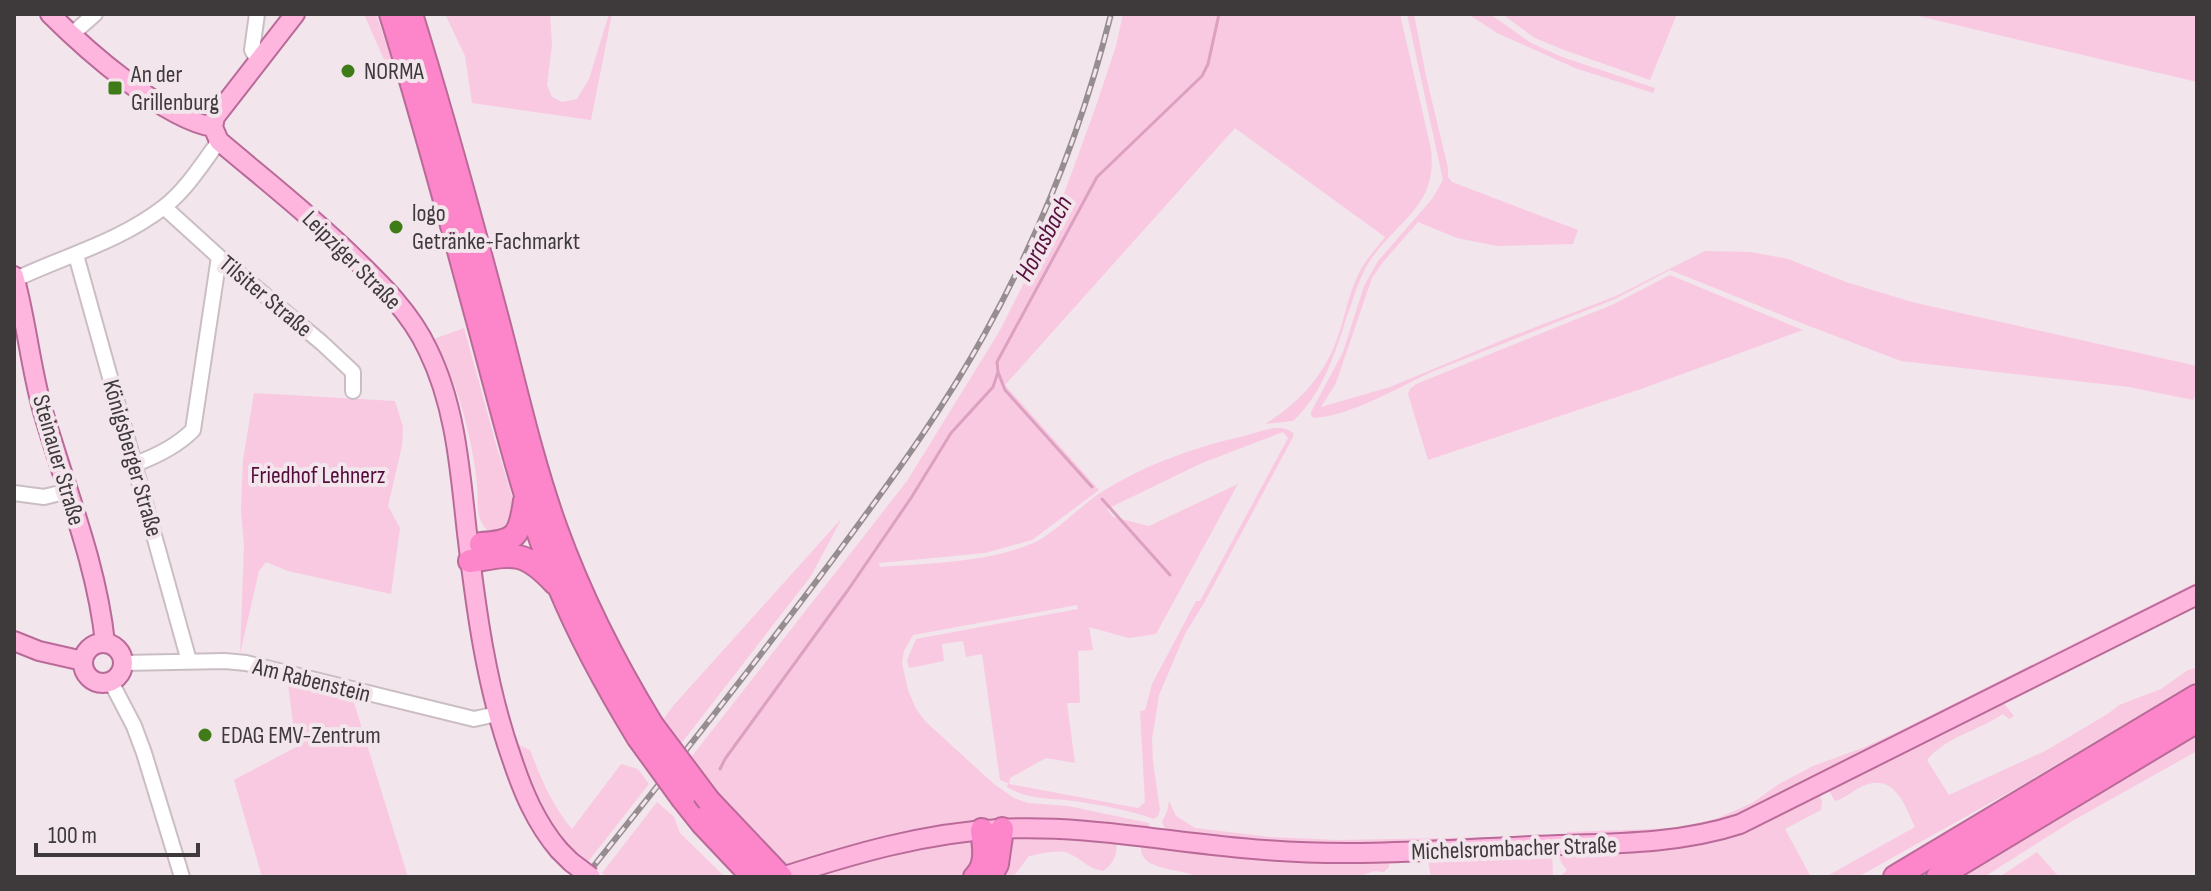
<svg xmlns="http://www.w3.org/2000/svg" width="2211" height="891" viewBox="0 0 2211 891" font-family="'Sofia Sans Condensed',sans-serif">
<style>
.green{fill:#f9c9e2;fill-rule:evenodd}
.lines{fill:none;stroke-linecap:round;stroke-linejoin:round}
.stream{stroke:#dca0c0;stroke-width:3}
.minor-casing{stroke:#cabec4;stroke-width:18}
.major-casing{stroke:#ba6a98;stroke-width:22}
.highway-casing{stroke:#ba6a98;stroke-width:26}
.minor{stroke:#fff;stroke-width:14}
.major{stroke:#feb6df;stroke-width:18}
.highway{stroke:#fd85ca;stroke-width:22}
.rail-casing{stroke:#968d91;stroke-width:6}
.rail{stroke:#f2e5ec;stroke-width:3;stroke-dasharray:9;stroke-linecap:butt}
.major-bridge-casing{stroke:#ba6a98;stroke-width:22;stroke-linecap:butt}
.highway-bridge-casing{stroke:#ba6a98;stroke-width:26;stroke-linecap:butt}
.major-bridge{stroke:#feb6df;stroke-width:18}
.highway-bridge{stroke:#fd85ca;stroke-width:22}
.poi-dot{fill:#3f7b16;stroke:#f2e5ec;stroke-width:3}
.labels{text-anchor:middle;stroke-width:8;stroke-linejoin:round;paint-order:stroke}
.poi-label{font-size:24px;fill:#3e393b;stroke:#f2e5ec;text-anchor:start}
.street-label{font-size:24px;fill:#3e393b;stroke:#f2e5ec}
.park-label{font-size:24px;fill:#530c3b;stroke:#f2e5ec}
.water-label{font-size:26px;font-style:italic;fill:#58113e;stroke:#f2e5ec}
</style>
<rect width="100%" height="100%" fill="#f2e5ec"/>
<path class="green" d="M364,14H376L395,69L389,71Z
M445,14H550L552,45L547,85L552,97L562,102L577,99L589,79L609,14H612L591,120L472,103L465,56Z
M1123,14H1400L1431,149C1438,207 1397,220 1369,262C1359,278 1355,295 1348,313C1336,350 1323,394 1293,421L1265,424C1299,403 1323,377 1337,339C1345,318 1348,294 1359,273C1365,260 1376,249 1385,237L1235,128L1005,385L1099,490L1032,540L985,553L879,563L880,567C930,563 984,563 1031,544C1052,536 1080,506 1100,493C1146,464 1195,447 1248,435C1262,431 1282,422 1294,434L1292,439L1204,603L1185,634L1159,695L1152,740L1153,762L1160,810L1158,816L1154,819C1129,810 1101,805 1074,801C1052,798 1027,800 1007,787L1008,783L1000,780L982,654L966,657L963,641L942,644L944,661L909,668L907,660L916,639L1078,609L1077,605L913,635L904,651L902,663L908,690L916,709L926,722L994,784L1014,798L1028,803L1068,806L1149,823L1150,828L864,844L784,867L708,786L689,760L907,481L999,332L1043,245L1065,191L1096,106L1116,46ZM1283,432L1288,438L1200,601H1196L1152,684L1145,710L1140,711L1145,802L1138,808L1009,784L1010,778L1046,758L1075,763L1067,703H1080L1078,651L1093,650L1089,627L1129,638L1156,634L1238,484L1149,526L1113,517L1107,509L1202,463Z
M1407,14H1414L1426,76L1448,168V177L1452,182L1578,230L1573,244L1497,246L1457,238L1418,222L1383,262L1372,278L1336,383L1321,407L1390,387L1510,337L1616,296L1705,251L1751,252L1788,259L1846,282L1912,302L2197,366V393L2193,400L2129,387L1901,361L1809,326L1670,270L1615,299L1434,371C1400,386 1351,416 1314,418L1311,415V412L1343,352L1364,286L1378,261L1432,199L1443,180Z
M1468,14H1490L1531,43L1562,57L1655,88L1653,93L1575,68L1497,33Z
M1502,14H1677L1650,80L1564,50L1535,38Z
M1910,14H2197V82Z
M1670,275L1803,330L1641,389L1428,460L1408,394L1410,389L1416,384L1614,304Z
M464,328L496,444L515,506L514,527L493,534C473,522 479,504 477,484C474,452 463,402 449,373C444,362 437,351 431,340Z
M254,393L395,401L403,427L402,446L388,506L400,528L391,594L288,571L266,562L259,571L240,654L244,546L241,510L243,460Z
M842,518L811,576L680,745L662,721L673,706Z
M2197,582V588L1872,752L1709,828L1566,840L1567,832L1677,828L1718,818L1752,803L1779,784L1813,766L1865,747L1897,732Z
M2197,668V681L2017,788L1858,877H1817L1827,876L1915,827C1905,805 1894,772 1863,786C1853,790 1846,798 1835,801L1826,785L2002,701L2014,716L2009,719L2003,714C1978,731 1947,736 1927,760L1949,795L2047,750L2109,713L2119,705L2161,689L2188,670Z
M287,676L351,693L408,877H262L234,780L296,747Z
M2197,736V751L2074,820L1984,877H1962Z
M514,743L530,750C541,779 552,805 572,829L621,764L638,769L649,784L587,863L561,838L547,817Z
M1817,790L1822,801L1821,810L1785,829L1811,877H1431L1427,854L1552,851L1553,876L1562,875L1567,870L1562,864L1559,856L1561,851L1679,843Z
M1169,801L1176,816L1195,828L1271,837L1337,840L1559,836L1557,841L1295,846L1177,834L1164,827L1162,821L1167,812Z
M657,802L674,817L680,833L725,877H609L602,873Z
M1021,836L1081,838L1116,841C1118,853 1114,864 1103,871C1088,869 1081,858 1068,853C1056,849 1041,854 1029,856L1013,877H993L1010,842Z
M966,840L979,851L966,877H815L819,875V872L900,851Z
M1141,845L1390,857L1389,867L1384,872L1374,871L1358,877H1197C1180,867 1138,872 1141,845Z
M2037,852L2059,877H1999Z"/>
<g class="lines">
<path class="stream" d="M1092,487L1005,390L998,372L997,362L1097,177L1202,76L1208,64L1219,14
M1102,499L1170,575
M720,769L725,759L848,590L911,498L951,433L993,387L998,372"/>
<g class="minor-casing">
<path id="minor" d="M257,14L252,50L259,62
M71,35L95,14
M164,207L219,257L322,343L353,372V391
M76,255L189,661
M14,280C64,256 119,242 164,207C186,190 203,163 219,141
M135,464C157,456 177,446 193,430L219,257
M14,493L44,497L68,491
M123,663L225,661L246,663L474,719L497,714
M111,682L134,726L144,753L182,877"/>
</g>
<g class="major-casing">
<path id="major" d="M50,14C86,50 164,119 213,127
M213,127L219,141C264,179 310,215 352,256C381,284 411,313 428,350C456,407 460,471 467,533C476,609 486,686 512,759C523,792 536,823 559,850
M213,127L215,117L295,14
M14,276C26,319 30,364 42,408C64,485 97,563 105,643
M14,641L39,651L83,661
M83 663a20 20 0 1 1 40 0a20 20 0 1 1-40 0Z
M782,877C853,854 924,833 999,829C1088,824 1176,844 1265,850C1353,857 1442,850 1531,846C1601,843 1673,846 1740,824L2197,595"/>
</g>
<g class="highway-casing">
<path id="highway" d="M391,14C426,126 456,240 487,354C508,432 527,511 559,586C581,639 608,688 638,737
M411,14C441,111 468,209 494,307C514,381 530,457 556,529C581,598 614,663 652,725
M481,544C517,542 520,535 525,501
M470,561C514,554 523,549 555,583
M683,799L702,823L753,877
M709,801L781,877
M975,877C988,865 984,846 982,830
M990,877L997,864L1002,829
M1895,877L2197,696
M1938,877L2197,721"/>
</g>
<use href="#minor" class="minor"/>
<use href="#major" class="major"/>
<use href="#highway" class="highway"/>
<g class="rail-casing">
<path id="rail" d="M585,877C676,763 767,649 853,532C900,468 946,404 984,335C1040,234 1083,126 1111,14"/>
</g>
<use href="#rail" class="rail"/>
<g class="major-bridge-casing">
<path id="major-bridge" d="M559,850L571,862L591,877"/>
</g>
<g class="highway-bridge-casing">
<path id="highway-bridge" d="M652,725L709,801
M638,737L683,799"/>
</g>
<use href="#major-bridge" class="major-bridge"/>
<use href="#highway-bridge" class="highway-bridge"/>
</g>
<g class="poi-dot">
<circle cx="348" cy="71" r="8"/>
<rect x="107" y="80" width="16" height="16" rx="4"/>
<circle cx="396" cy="227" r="8"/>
<circle cx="205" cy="735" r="8"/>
</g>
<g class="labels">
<g class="poi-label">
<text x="364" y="79">NORMA</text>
<text x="131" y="82">An der<tspan x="131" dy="28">Grillenburg</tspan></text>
<text x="412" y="221">logo<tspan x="412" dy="28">Getränke-Fachmarkt</tspan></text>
<text x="221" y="743">EDAG EMV-Zentrum</text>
</g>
<g class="street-label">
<text transform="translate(352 260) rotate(45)" y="8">Leipziger Straße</text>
<text transform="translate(266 296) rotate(40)" y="8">Tilsiter Straße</text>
<text transform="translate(133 458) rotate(74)" y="8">Königsberger Straße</text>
<text transform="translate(59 460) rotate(74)" y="8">Steinauer Straße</text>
<text transform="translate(312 680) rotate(14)" y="8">Am Rabenstein</text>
<text transform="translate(1514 848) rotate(-2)" y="8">Michelsrombacher Straße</text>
</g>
<g class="park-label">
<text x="318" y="483">Friedhof Lehnerz</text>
</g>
<g class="water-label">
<text transform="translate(1043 238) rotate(-62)" y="9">Horasbach</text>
</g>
</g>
<rect width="2211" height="891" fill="none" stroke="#3e393b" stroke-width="32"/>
<path d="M36 843v12h162v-12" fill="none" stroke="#3e393b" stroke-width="4"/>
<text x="48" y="843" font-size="24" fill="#3e393b" stroke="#f2e5ec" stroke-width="6" paint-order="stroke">100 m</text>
</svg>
